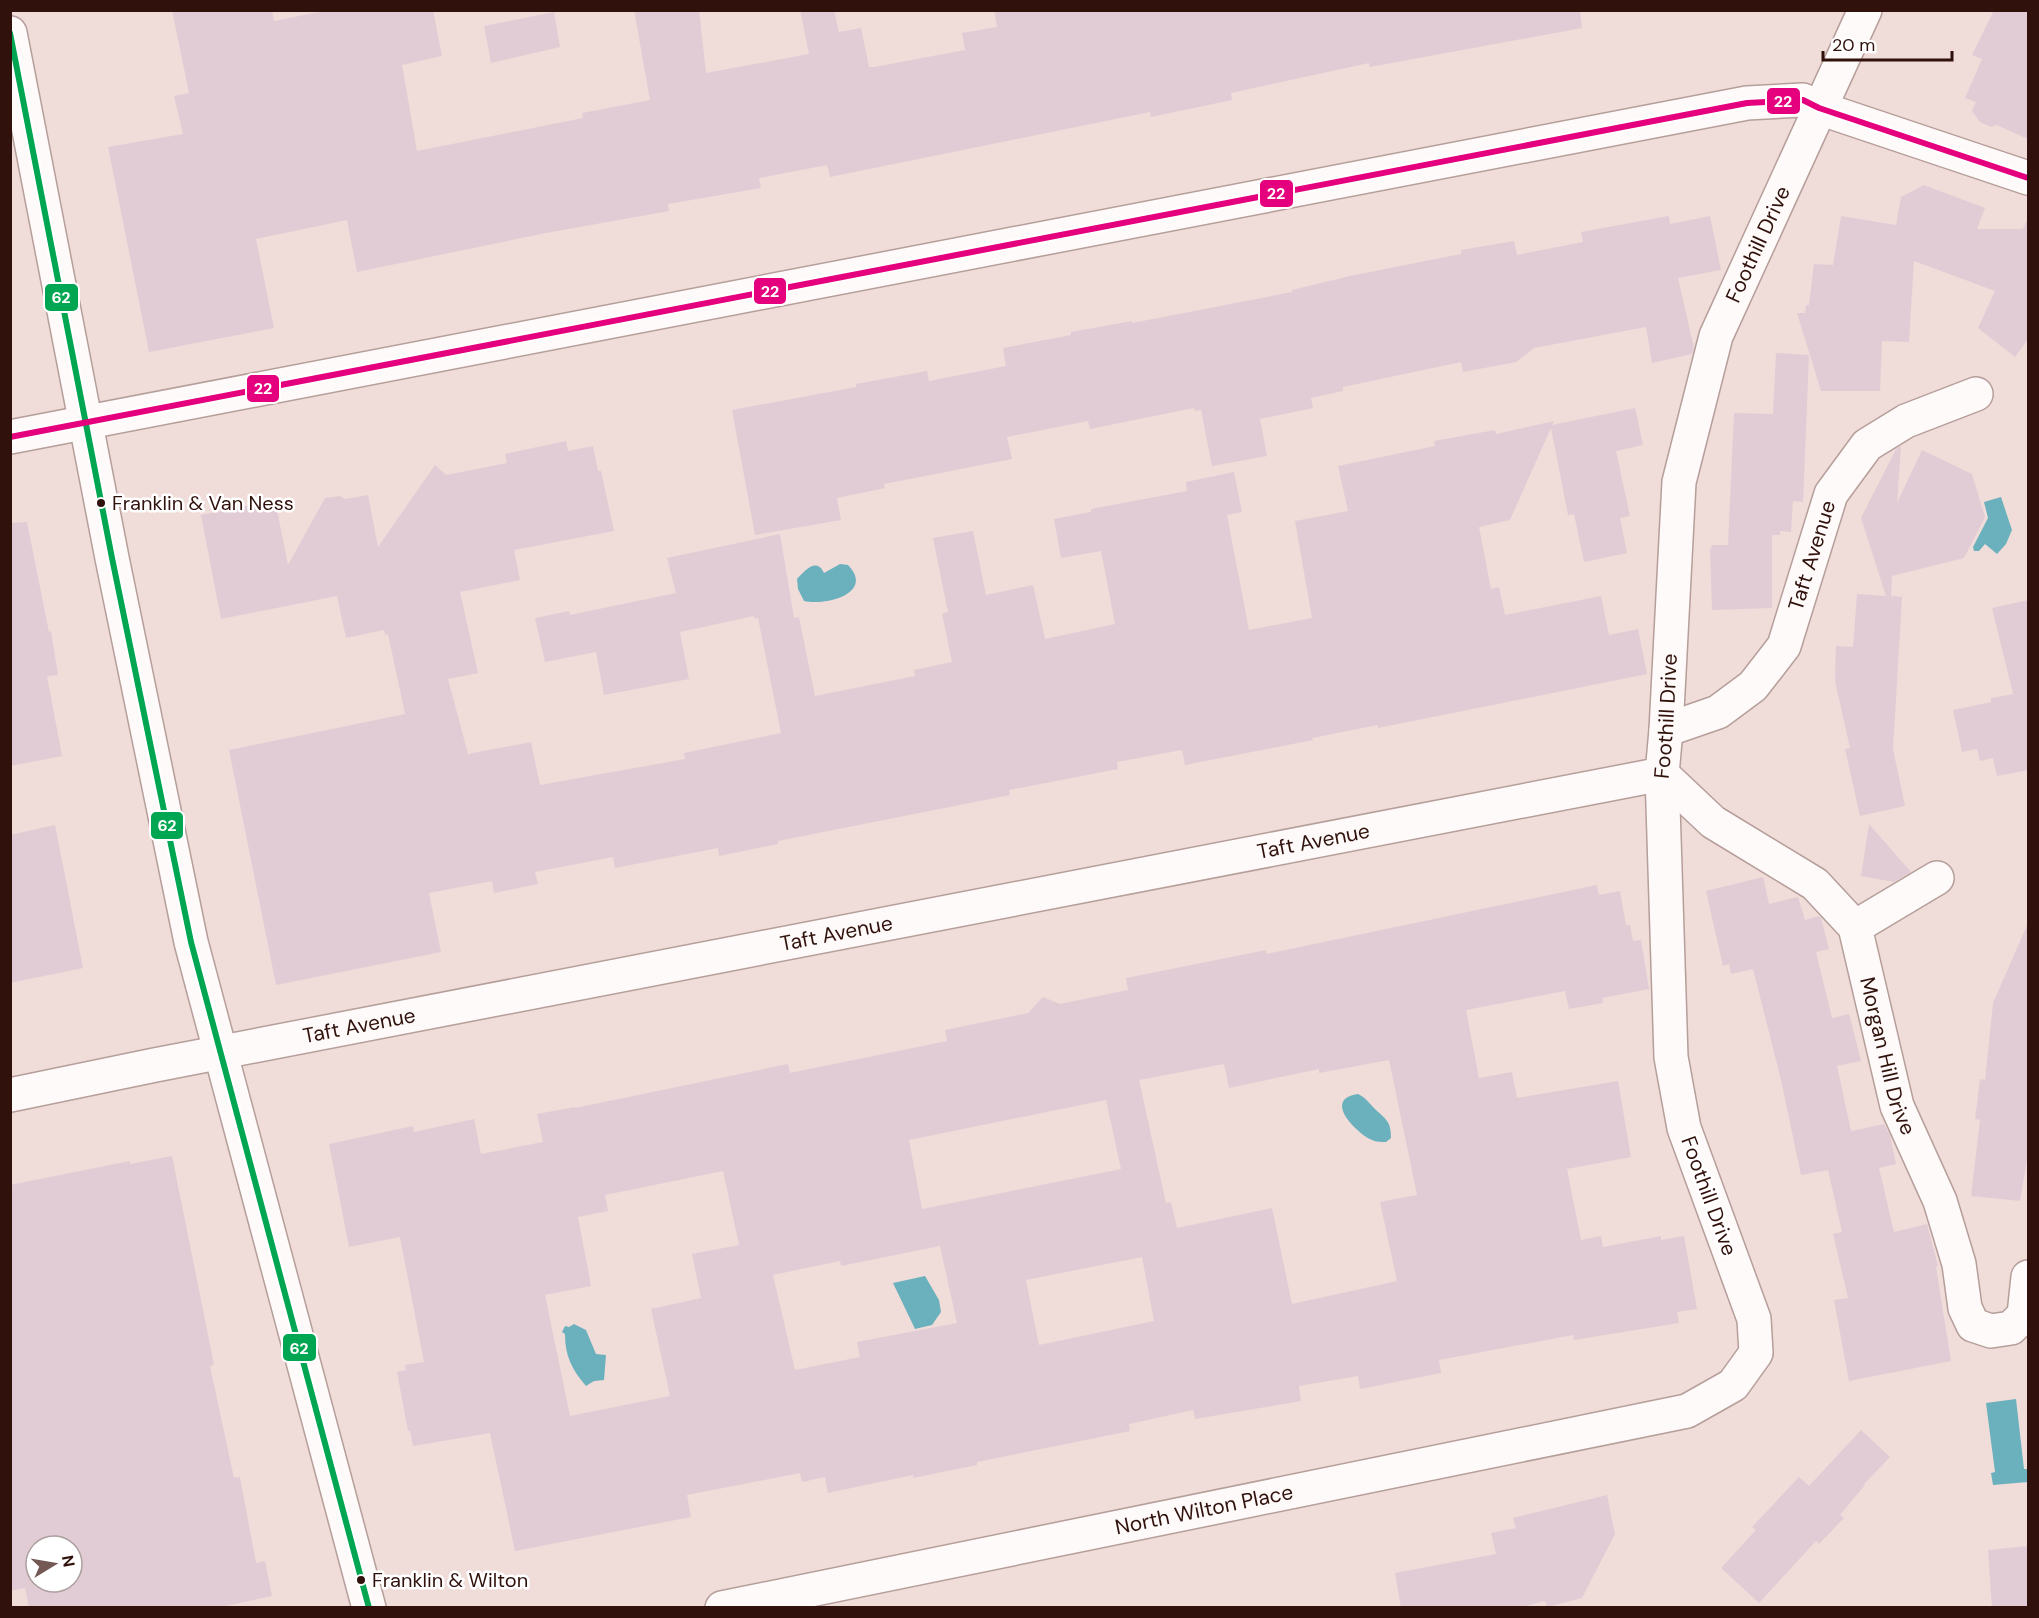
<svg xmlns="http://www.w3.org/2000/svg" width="2039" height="1618" viewBox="0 0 2039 1618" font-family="'DM Sans',sans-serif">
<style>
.water{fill:#6bb1bd}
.building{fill:#e1ccd5;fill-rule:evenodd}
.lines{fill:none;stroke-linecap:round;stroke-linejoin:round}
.minor-casing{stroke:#b69e9a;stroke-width:36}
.major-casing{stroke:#b69e9a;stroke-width:36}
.minor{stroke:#fdfaf9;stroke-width:33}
.major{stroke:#fdfaf9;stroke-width:33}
.bus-1-casing{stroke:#fff;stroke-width:10}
.bus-2-casing{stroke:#fff;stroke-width:10}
.bus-1{stroke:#00a651;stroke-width:6}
.bus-2{stroke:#e5007d;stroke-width:6}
.bus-dot{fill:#30110c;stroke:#fff;stroke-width:2}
.labels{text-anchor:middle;stroke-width:5;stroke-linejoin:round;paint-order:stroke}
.bus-label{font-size:20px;fill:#30110c;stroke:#fff;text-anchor:start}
.street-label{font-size:21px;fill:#30110c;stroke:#fff}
.line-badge{stroke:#fff;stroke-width:2}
.badge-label{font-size:16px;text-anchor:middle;font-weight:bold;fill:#fff}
</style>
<rect width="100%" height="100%" fill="#f0dcd9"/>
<path class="water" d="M2001,497L2012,530L2006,544L1997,554L1985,544L1979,551H1974L1973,547L1988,518L1984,502Z
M840,564L848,565C875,593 826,606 804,601L798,589L797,579C805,570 817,557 824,573Z
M1358,1094C1366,1098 1368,1102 1374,1108C1385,1119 1391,1120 1391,1138L1386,1142C1382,1142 1376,1142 1372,1140C1356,1133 1322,1099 1358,1094Z
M925,1276L939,1300L941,1312L932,1325L915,1329L893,1283Z
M574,1324L586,1330L596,1354L606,1355L604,1380L594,1381L586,1386C572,1370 565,1356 565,1334L562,1332L565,1326L569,1327Z
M2016,1399L2024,1469H2027L2028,1482L1993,1485L1991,1473L1995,1472L1986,1403Z"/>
<path class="building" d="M172,10H272L274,21L329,10H433L442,56L402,65L417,151L583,118L582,113L650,100L634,10H699L706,73L809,54L800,10H834L839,32L861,28L869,67H874L965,50L962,33L997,27L994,10H1580L1582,28L1370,67L1369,63L1231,93L1232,100L1151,117L1150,112L830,177L827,165L759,178L761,188L668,204L669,211L546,233L357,272L347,220L256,239L274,328L149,352L108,147L183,134L174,96L189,93Z
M1994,10H2028V139L1997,125L1991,127L1980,122L1972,111L1976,102L1965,98L1982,59L1972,55Z
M554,12L560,47L491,63L484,26Z
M1924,185L1985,208L1977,229H2023L2028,218V339L2015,357L1978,328L1995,291L1914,261L1909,342L1882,341L1880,391H1821L1797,313H1805L1806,305H1809L1814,264L1833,265L1841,216L1896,225L1901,197Z
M1669,216L1670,224L1710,216L1721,270L1678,278L1694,348L1692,354L1652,363L1646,327L1534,348L1516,362L1463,372L1461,362L1343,387V391L1311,398L1313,408L1260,419L1267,456L1212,466L1201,410L1195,411L1194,408L1090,429L1088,421L1007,437L1012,459L884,484L885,488L837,498L841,520L755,535L732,410L856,387V384L927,371L929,381L1006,366L1003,348L1071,335V332L1132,321V323L1292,292V290L1350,276L1461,254V250L1514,241L1517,255L1583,242L1581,232Z
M1776,353L1809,355L1803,502L1793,501L1791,532L1780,531V535H1772V608L1712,610L1710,550L1712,545H1728L1734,413L1773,414Z
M1635,408L1643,445L1616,451L1630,516L1620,518L1627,553L1584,562L1574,514L1568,515L1551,428L1510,520L1479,527L1491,589L1499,587L1505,615L1601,596L1609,635L1638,629L1647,674L1378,728V725L1312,738L1313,740L1185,765L1182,750L1117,762L1118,769L1009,790L1010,795L778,841V844L719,856L718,848L615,868L613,857L535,872L538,884L494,893L492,881L429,893L441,952L276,985L229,750L405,714L388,634L385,635L384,630L346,638L337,596L221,619L201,515L275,500L288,565L325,498L340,496L345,499L368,495L378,547L435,465L446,475L507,463L505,454L566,441L568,451L593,446L598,471H601L614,531L514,550L520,580L460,592L478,673L448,679L468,754L531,742L540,785L685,759L684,753L781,733L758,618L755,619L754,616L680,632L689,679L604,695L596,652L545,662L535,618L569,611L570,615L676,593L667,558L780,534L794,618L799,617L815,696L915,676L914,670L952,662L942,614L948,612L933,538L973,531L986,595L1033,585L1045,639L1115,624L1101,551L1061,558L1054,519L1091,512V509L1187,491L1186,482L1234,472L1242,512L1227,515L1249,630L1312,618L1295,521L1348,511L1338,466L1435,446L1434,441L1495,430L1496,434L1554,421L1552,425Z
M1901,446L1897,503L1922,450L1972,474L1985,517L1964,558L1892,576L1891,596L1902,597L1893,749L1905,806L1860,816L1845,749L1850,748L1835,681L1836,646L1853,647L1857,594L1886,596L1861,518L1896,449Z
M27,522L49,632L51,631L58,675L47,676L62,756L10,766V523Z
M2028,600V770L1997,776L1993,758L1980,761L1977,749L1962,752L1953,710L1991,702V698L2013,694L1992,608Z
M1869,824L1911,872L1894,882L1861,876Z
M55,825L83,968L10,983V835Z
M1763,877L1769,904L1798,897L1805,920L1819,916L1821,918L1829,949L1816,952L1832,1018L1849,1014L1861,1061L1837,1066L1851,1131L1884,1124L1890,1135L1896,1164L1879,1168L1894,1232L1927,1224L1938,1266L1936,1267L1951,1361L1849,1381L1834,1300L1848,1298L1833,1234L1842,1232L1828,1170L1801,1175L1781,1080L1753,969L1731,974L1729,964L1723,966L1706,891Z
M1597,885L1599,895L1620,891L1626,925H1630L1633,941L1641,940L1649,989L1602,998L1603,1003L1569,1009L1565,991L1466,1010L1479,1078L1512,1072L1517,1098L1618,1081L1631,1157L1567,1169L1581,1240L1601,1236L1603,1247L1661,1236V1240L1684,1236L1697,1309L1677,1312L1679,1323L1574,1340L1573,1335L1439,1360L1441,1373L1360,1389L1358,1376L1299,1386L1301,1401L1195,1419L1193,1410L1129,1424L1130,1431L977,1462V1465L913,1478V1475L828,1493L825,1477L802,1482L800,1473L687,1495L691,1517L515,1551L490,1433L413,1446L410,1431H408L397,1372L406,1370L405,1365L424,1362L400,1237L349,1247L329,1144L413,1126L414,1132L474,1119L481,1154L543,1142L537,1114L575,1107V1108L788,1064L790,1073L947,1041L945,1030L1028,1013L1043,997L1060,1004L1128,990L1126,978L1266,950V954ZM1389,1060L1417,1195L1380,1202L1397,1281L1292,1304L1272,1208L1177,1228L1171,1202L1166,1203L1139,1080L1224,1064L1229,1088L1319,1069V1073ZM1106,1100L1121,1169L922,1209L909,1140ZM723,1171L739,1245L692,1254L701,1298L651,1309L670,1396L570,1416L545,1295L591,1286L578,1217L608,1211L605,1195ZM940,1246L957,1323L857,1342L860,1357L795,1370L773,1275L840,1261L841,1266ZM1142,1257L1154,1321L1039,1345L1026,1280Z
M2028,923V1154L2020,1201L1971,1196L1980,1120L1975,1119L1980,1079L1985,1080L1993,1003Z
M172,1156L214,1365L210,1366L234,1478L240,1477L256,1563L265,1561L272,1596L216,1608H29L25,1588L10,1591V1185L130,1161V1164ZM36,1546H72V1582H36Z
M1861,1430L1890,1457L1864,1484L1865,1485L1840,1515L1844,1518L1819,1544L1816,1541L1759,1603L1721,1568L1756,1530L1752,1527L1799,1477L1809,1486Z
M1607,1495L1615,1534L1582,1598L1547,1607L1545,1601L1518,1608H1401L1395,1573L1496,1554L1491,1533L1516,1528L1513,1518Z
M2028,1546V1608H1992L1988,1550Z"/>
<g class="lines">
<g class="minor-casing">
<g id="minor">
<path d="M10,437L1747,103L1803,100L1819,108L2028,178"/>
<path id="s1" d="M1666,730L1718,712L1753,686L1784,646L1831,494L1867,445L1906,421L1976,394"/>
<path d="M1855,927L1937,878"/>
<path id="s2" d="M10,1095L155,1065L1662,774L1713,822L1815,884L1855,927L1897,1106L1940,1201L1959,1264L1965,1308L1973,1325L1991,1331L2011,1328L2024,1315L2028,1277"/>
<path id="s3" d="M722,1608L1687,1411L1733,1385L1756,1353L1754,1319L1684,1128L1671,1057L1662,774L1666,730L1679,482L1716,336L1865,10"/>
</g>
</g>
<g class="major-casing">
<path id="major" d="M10,33L112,558L191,942L369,1608"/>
</g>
<use href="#minor" class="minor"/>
<use href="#major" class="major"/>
<g class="bus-1-casing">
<path id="bus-1" d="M10,33L112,558L191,942L369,1608"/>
</g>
<g class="bus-2-casing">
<path id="bus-2" d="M10,437L1747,103L1803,100L1819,108L2028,178"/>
</g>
<use href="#bus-1" class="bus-1"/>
<use href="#bus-2" class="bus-2"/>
</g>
<g class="bus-dot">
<circle cx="101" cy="503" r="5"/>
<circle cx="361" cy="1580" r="5"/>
</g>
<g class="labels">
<g class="bus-label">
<text x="112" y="510">Franklin &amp; Van Ness</text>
<text x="372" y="1587">Franklin &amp; Wilton</text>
</g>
<g class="street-label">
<text dy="7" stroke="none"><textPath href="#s3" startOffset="2214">Foothill Drive</textPath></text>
<text dy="7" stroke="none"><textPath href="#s1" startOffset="244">Taft Avenue</textPath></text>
<text dy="7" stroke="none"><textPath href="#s3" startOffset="1728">Foothill Drive</textPath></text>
<text dy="7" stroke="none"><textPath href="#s2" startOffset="1328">Taft Avenue</textPath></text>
<text dy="7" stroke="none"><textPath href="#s2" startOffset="842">Taft Avenue</textPath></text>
<text dy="7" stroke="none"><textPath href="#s2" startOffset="356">Taft Avenue</textPath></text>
<text dy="7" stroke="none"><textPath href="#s2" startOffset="2064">Morgan Hill Drive</textPath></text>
<text transform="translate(1709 1196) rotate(70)" y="7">Foothill Drive</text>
<text dy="7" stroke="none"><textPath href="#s3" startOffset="492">North Wilton Place</textPath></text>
</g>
</g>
<g class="line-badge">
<rect x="1766" y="87" width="35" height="28" rx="6" fill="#e5007d"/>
<rect x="1259" y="179" width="35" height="29" rx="6" fill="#e5007d"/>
<rect x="753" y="277" width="34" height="28" rx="6" fill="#e5007d"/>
<rect x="44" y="283" width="35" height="29" rx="6" fill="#00a651"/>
<rect x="246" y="374" width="34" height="29" rx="6" fill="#e5007d"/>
<rect x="150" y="811" width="34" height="29" rx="6" fill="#00a651"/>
<rect x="282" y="1333" width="35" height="29" rx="6" fill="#00a651"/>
</g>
<g class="badge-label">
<text x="1783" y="107">22</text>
<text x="1276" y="199">22</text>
<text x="770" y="297">22</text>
<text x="61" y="303">62</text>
<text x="263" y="394">22</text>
<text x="167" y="831">62</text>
<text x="299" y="1354">62</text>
</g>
<rect width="2039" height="1618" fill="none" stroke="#30110c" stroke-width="24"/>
<g transform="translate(54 1564) rotate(79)"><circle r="28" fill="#ffffff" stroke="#aca09e" stroke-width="1.5"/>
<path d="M0-4.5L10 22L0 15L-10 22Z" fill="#735854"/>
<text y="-9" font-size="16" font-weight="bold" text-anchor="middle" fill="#30110c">N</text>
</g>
<path d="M1823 51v9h129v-9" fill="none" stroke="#30110c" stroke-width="3"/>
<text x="1832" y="51" font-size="18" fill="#30110c" stroke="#ffffff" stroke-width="4.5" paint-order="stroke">20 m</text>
</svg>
